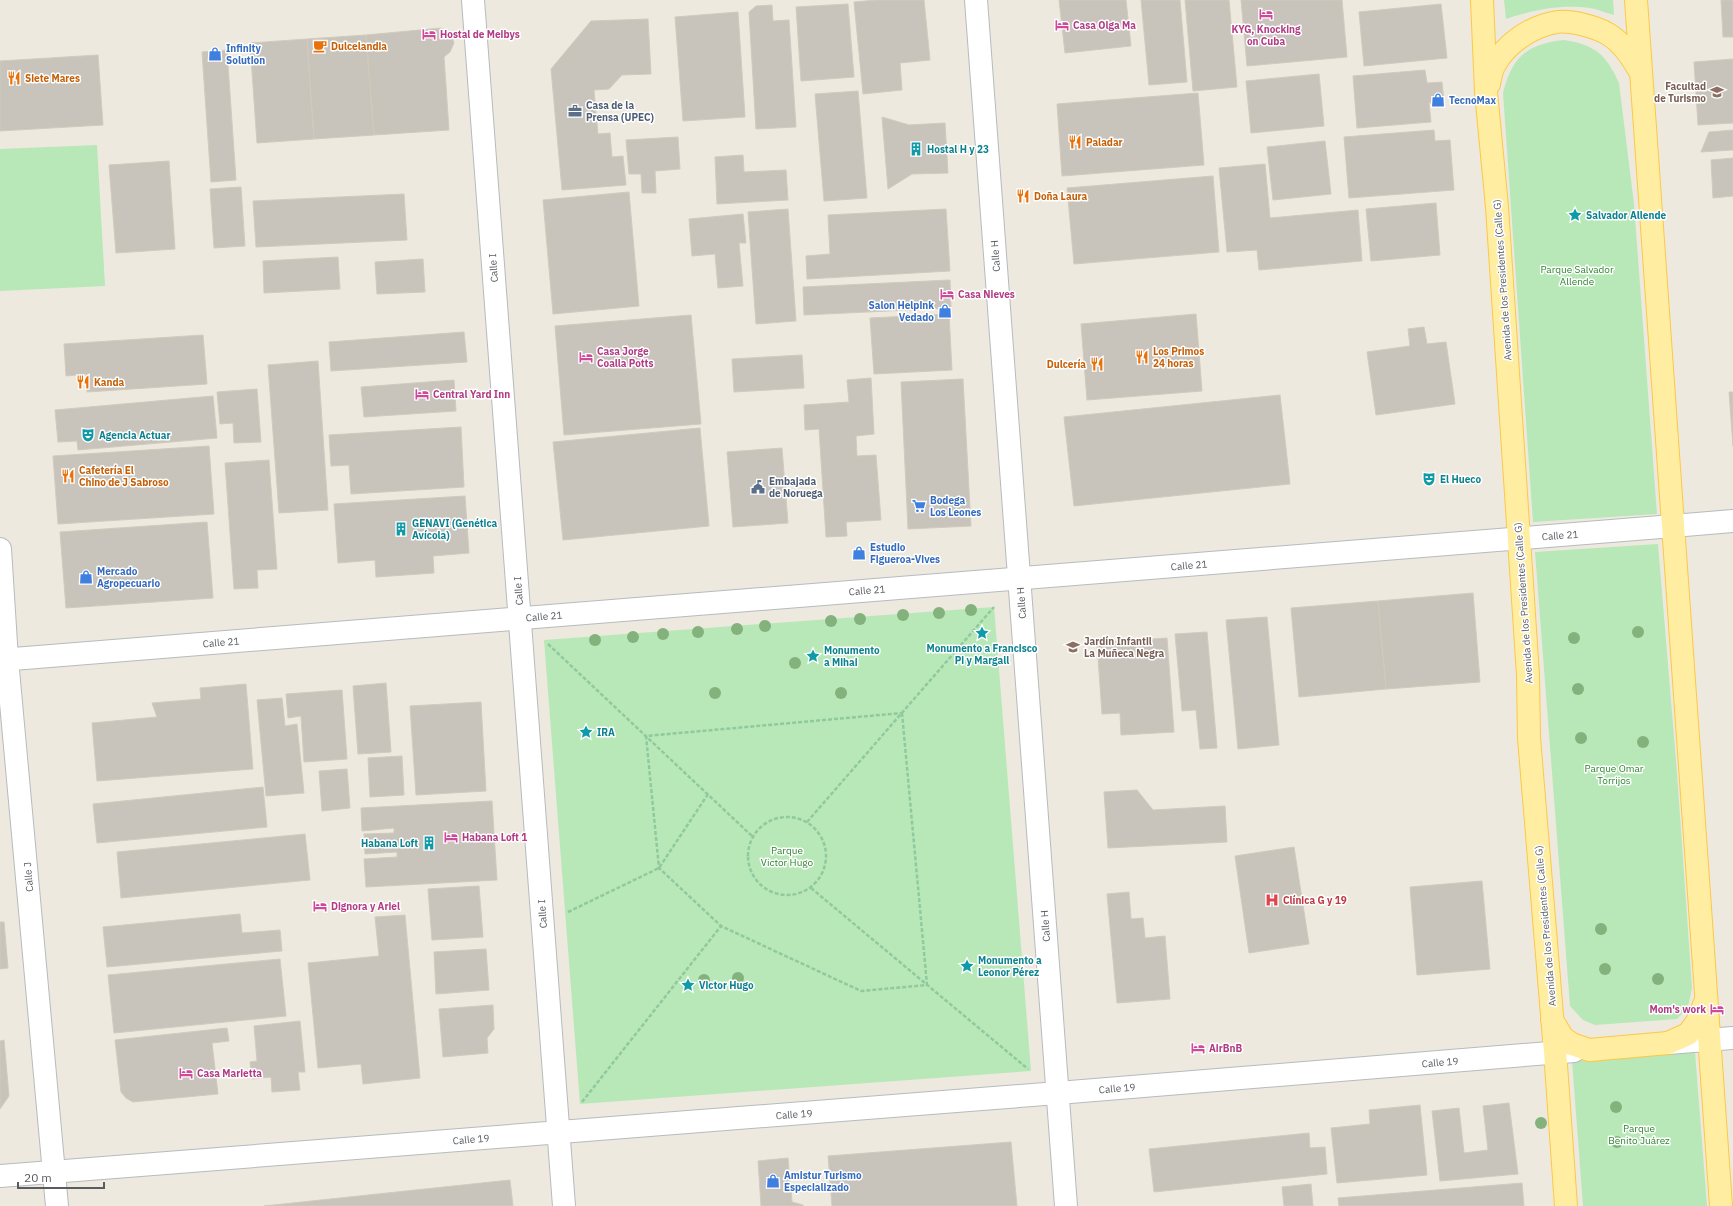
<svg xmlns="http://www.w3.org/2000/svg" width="1733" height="1206" viewBox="0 0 1733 1206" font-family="'IBM Plex Sans',sans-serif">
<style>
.green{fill:#b8e8b7}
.building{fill:#c8c3bb;stroke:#d2cbbc}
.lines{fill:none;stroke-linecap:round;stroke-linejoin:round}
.minor-casing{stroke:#b7babf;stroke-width:24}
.tertiary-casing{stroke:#b7babf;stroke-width:24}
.primary-casing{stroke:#fec745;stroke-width:24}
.path{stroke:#90c99f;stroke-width:2.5;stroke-dasharray:4 2;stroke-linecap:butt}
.minor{stroke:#fff;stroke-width:22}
.tertiary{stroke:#fff;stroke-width:22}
.primary{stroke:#ffeea1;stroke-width:22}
.tree{fill:#83b27d}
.labels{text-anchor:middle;stroke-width:3;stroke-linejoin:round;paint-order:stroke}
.hotel-label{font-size:10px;font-weight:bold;fill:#b23c85;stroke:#fff;text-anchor:start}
.food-label{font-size:10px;font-weight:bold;fill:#c56008;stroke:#fff;text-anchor:start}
.shop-label{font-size:10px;font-weight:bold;fill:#366cbe;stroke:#fff;text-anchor:start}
.education-label{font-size:10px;font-weight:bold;fill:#785e54;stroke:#fff;text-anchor:end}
.service-label{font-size:10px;font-weight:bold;fill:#4e5e75;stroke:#fff;text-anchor:start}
.culture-label{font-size:10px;font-weight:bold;fill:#0d838f;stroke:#fff;text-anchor:start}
.street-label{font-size:10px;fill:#585c61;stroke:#fff}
.park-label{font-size:10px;fill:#2c852e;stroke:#fff}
.health-label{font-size:10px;font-weight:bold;fill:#be3a42;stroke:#fff;text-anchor:start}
</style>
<rect width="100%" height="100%" fill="#ede9de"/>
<path class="green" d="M1504,0H1613L1614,15C1606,13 1598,9 1590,8C1562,4 1532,10 1506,19Z
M1564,40C1595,45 1606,54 1619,83L1634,204L1657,514L1533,522L1503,93C1512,57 1527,44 1564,40Z
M97,145L105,286L0,291V149Z
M1658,544L1677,773L1692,988L1688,1007L1677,1019L1595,1025L1583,1020L1570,1006L1535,552Z
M994,607L1031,1071L580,1104L544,640Z
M1695,1052L1707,1206H1583L1572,1061Z"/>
<path class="building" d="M876,0H924L930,60L900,63L902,90L863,94L854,2Z
M1059,0H1126L1131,46L1065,53Z
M1141,0H1180L1187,82L1149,85Z
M1185,0H1229L1237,87L1193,91Z
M1241,0H1342L1347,57L1247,66Z
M1721,0H1733V37H1723Z
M848,4L854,77L801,81L796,7Z
M1441,4L1447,58L1364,66L1359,12Z
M772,5L773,21L789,20L796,127L756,129L749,12L756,6Z
M738,12L745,117L683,121L675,17Z
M648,19L651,74L622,75L609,89L594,90L598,134L610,133L612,157L623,156L626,185L562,190L551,69L591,21Z
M441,28L450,32L454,43L450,52L444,57L449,130L374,135L366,35Z
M366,35L374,135L314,139L307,39Z
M307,39L314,139L257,143L250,43Z
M227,50L236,180L211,182L202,52Z
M98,55L103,125L0,131V61Z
M1733,59V123L1698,125L1694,62Z
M1425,70L1427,83L1442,82L1444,102L1429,103L1431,122L1357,128L1353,76Z
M1319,74L1324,126L1251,133L1246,81Z
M858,91L867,198L824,201L815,94Z
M1198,93L1204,165L1062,176L1057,104Z
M882,117L909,125L945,123L948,173L912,174L888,189Z
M1434,130L1435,141L1450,140L1454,190L1349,198L1344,137Z
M1733,130V150L1701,152L1709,132Z
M678,137L680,169L655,171L656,193H642L641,174H629L626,140Z
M1325,141L1331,194L1273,200L1267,147Z
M743,155L744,172L786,170L788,200L717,204L715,157Z
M1733,158V196L1713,198L1711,160Z
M169,161L175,249L116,253L109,165Z
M1265,164L1270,218L1358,210L1362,261L1259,270L1257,250L1227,252L1219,168Z
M1213,176L1219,252L1074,264L1067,188Z
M241,187L245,246L214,248L210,189Z
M629,192L639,306L553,314L543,200Z
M404,194L407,240L256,247L253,201Z
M1436,203L1440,255L1371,261L1366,209Z
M788,209L796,321L756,324L748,212Z
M946,209L950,271L807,279L806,256L830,254L828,215Z
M743,214L746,243H739L743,286L718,288L715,254L692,256L689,219Z
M338,257L340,289L264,293L263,261Z
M423,259L425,292L377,294L375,262Z
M950,280L951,308L804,315L803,287Z
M949,314L952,370L874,374L870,318Z
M1196,314L1202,391L1087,400L1081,324Z
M691,315L701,424L564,435L555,326Z
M1424,327L1427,344L1446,342L1455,404L1376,415L1367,352L1410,346L1408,329Z
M464,332L467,362L331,371L329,342Z
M203,335L207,384L87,392L86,374L66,376L64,344Z
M802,355L804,388L734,392L732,359Z
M318,361L328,510L279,513L268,365Z
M871,378L874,434L856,436L857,456L876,455L881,520L846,522L847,536L826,537L819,429L805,430L804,405L849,402L847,380Z
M963,379L971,526L908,529L901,382Z
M454,380L456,411L364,417L361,387Z
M257,389L261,442L234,443L233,423L220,424L217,392Z
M1729,392H1733V446Z
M1280,395L1290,484L1074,506L1064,417Z
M213,396L217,438L78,450L77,441L58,442L55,410Z
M461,427L464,487L351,494L349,465L331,466L329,435Z
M700,428L709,526L563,540L553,442Z
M209,446L214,514L58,524L53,456Z
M782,448L788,523L733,527L727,452Z
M269,460L277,569L257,570L258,588L234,589L225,463Z
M465,496L469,553L433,556L434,573L376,577L375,560L338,563L334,504Z
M207,522L213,598L66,608L60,532Z
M1473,593L1480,682L1386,689L1378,601Z
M1378,601L1386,689L1299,697L1291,608Z
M1267,617L1279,745L1238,749L1226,620Z
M1207,632L1217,748L1200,749L1196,710L1182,711L1175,634Z
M1167,638L1174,732L1121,735L1120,713L1102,714L1097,643Z
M386,683L391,752L358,754L353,686Z
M246,684L253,769L97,781L92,723L157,717L152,703L201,699L200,688Z
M342,690L347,759L304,762L301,716L288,718L286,694Z
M282,698L285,726L297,724L304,793L266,796L257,700Z
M481,702L486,791L416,795L410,706Z
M402,756L404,795L370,797L368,758Z
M347,769L350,808L322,811L319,771Z
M263,787L267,827L97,843L93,804Z
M1137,790L1153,810L1225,806L1227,842L1108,848L1104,792Z
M492,801L497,880L366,887L364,859L397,857V852L365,854L364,834L394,833V828L362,831L361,808Z
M305,834L310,880L121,898L117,852Z
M1294,847L1309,944L1249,953L1235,856Z
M1482,881L1490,969L1417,975L1410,887Z
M479,886L483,937L432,940L428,889Z
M1129,892L1131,919L1143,918L1145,938L1165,936L1170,999L1117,1003L1107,894Z
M240,914L242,933L280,930L282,951L107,967L103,927Z
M405,915L420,1078L363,1084L361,1064L318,1068L308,963L379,956L375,917Z
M0,922H4L8,968L0,969Z
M486,949L489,990L436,994L434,952Z
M280,959L286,1016L114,1033L108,975Z
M493,1005L494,1029L487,1038L488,1053L443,1057L439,1009Z
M300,1021L305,1072H298L300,1090L272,1092L271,1077L252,1079L250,1062L257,1061L254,1026Z
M227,1028L229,1041L212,1043L218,1094L133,1102L126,1098L121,1092L115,1040Z
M4,1040L9,1096L0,1109V1041Z
M1509,1103L1518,1174L1440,1181L1432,1111L1459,1108L1464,1153L1488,1150L1483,1106Z
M1420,1105L1427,1175L1337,1183L1331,1128L1370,1124L1369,1110Z
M1309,1133L1310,1148L1325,1147L1327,1174L1154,1192L1149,1149Z
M1011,1142L1017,1206H832L828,1156Z
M788,1158L792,1202L803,1205V1206H761L758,1161Z
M510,1180L513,1206H264Z
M1522,1183L1524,1206H1339L1338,1198Z
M1311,1184L1313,1206H1284L1282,1187Z"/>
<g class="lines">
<g class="minor-casing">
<path id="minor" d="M473,0L564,1206
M976,0L1066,1206
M1673,526L1733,521
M1668,1043L1733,1038
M0,1176L1058,1093L1574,1051"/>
</g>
<g class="tertiary-casing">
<path id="tertiary" d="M0,549L7,659L57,1206
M0,660L1673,526"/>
</g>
<g class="primary-casing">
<path id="primary" d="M1482,0L1486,92L1497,207L1528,675L1529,738L1555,1051L1566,1206
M1636,0L1721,1206
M1489,84C1490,78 1491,72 1494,66C1506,43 1532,26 1557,22C1571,20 1596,27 1608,34C1623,43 1632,58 1641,73
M1552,1020L1563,1038L1572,1044L1589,1050L1668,1043L1688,1034L1697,1022L1706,1000"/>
</g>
<path class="path" d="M548,644L753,837
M902,713L927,985L861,991L721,926L659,868L646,736Z
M748 856a39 39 0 1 1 78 0a39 39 0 1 1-78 0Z
M807,822L994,607
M811,888L1028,1069
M568,912L659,868L708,794
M582,1102L721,926"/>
<use href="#minor" class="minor"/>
<use href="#tertiary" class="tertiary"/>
<use href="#primary" class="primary"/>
</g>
<g class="tree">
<circle cx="971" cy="610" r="6"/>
<circle cx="939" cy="613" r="6"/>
<circle cx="903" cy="615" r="6"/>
<circle cx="860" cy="619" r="6"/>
<circle cx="831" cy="621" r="6"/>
<circle cx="765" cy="626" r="6"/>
<circle cx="737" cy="629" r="6"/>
<circle cx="698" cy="632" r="6"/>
<circle cx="1638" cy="632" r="6"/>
<circle cx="663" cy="634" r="6"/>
<circle cx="633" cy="637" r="6"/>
<circle cx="1574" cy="638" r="6"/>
<circle cx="595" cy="640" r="6"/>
<circle cx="795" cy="663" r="6"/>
<circle cx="1578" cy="689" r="6"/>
<circle cx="715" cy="693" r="6"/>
<circle cx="841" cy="693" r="6"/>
<circle cx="1581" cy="738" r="6"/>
<circle cx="1643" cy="742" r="6"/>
<circle cx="1601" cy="929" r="6"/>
<circle cx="1605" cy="969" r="6"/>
<circle cx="738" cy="978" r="6"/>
<circle cx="1658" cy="979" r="6"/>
<circle cx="704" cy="980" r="6"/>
<circle cx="1616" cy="1107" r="6"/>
<circle cx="1541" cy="1123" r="6"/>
<circle cx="1617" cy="1142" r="6"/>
</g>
<defs>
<g id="hotel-bare" transform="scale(1.08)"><path d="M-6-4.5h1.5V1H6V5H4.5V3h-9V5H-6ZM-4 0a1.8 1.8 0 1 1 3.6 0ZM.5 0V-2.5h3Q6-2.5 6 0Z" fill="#d1479c" stroke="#fff" stroke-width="2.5" paint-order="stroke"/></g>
<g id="cafe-bare" transform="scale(1.08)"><path d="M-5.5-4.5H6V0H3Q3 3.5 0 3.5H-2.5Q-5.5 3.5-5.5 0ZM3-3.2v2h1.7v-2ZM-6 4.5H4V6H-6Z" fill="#e8710a" stroke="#fff" stroke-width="2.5" paint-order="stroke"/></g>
<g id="shop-bare" transform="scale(1.08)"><path d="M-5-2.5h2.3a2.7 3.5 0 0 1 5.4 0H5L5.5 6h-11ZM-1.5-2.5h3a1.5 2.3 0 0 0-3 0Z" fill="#3f7fe0" stroke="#fff" stroke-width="2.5" paint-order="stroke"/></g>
<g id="restaurant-bare" transform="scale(1.08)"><path d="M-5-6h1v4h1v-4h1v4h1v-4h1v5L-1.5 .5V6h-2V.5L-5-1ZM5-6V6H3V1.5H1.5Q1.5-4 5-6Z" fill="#e8710a" stroke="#fff" stroke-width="2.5" paint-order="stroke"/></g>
<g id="university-bare" transform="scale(1.08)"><path d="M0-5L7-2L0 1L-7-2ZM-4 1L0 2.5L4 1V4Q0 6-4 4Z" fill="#8d6e63" stroke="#fff" stroke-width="2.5" paint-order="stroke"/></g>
<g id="office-bare" transform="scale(1.08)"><path d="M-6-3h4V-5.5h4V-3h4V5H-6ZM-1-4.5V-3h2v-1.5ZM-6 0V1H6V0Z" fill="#5c6f8a" stroke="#fff" stroke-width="2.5" paint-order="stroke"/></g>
<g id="building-bare" transform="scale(1.08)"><path d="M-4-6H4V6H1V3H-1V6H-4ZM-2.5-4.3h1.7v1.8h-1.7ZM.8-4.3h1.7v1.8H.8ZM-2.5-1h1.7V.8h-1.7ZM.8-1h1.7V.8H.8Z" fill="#0f9aa8" stroke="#fff" stroke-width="2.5" paint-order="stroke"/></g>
<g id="sight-bare" transform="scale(1.08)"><path d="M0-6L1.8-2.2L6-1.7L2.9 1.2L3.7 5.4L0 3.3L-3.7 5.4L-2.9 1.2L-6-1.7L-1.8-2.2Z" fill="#0f9aa8" stroke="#fff" stroke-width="2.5" paint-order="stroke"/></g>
<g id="theatre-bare" transform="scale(1.08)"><path d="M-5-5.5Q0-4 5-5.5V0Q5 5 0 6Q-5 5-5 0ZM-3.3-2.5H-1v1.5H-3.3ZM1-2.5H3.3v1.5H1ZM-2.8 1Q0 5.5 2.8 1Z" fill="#0f9aa8" stroke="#fff" stroke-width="2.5" paint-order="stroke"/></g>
<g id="civic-bare" transform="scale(1.08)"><path d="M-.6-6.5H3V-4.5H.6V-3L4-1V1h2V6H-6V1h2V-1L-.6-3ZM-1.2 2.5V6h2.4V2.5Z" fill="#5c6f8a" stroke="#fff" stroke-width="2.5" paint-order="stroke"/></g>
<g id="supermarket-bare" transform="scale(1.08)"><path d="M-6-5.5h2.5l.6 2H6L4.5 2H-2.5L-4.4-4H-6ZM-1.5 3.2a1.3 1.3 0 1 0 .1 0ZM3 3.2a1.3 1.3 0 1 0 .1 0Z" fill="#3f7fe0" stroke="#fff" stroke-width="2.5" paint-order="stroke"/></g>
<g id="school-bare" transform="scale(1.08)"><path d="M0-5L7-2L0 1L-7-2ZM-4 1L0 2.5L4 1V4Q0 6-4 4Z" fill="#8d6e63" stroke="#fff" stroke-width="2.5" paint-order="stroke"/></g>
<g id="hospital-bare" transform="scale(1.08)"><path d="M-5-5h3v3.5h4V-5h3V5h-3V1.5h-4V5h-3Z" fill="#e0444e" stroke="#fff" stroke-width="2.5" paint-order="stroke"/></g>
</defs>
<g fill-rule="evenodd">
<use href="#hotel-bare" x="1266" y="14"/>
<use href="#hotel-bare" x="1062" y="25"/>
<use href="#hotel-bare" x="429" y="34"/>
<use href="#cafe-bare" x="320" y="46"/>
<use href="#shop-bare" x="215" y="54"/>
<use href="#restaurant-bare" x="14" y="78"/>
<use href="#university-bare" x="1717" y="92"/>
<use href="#shop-bare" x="1438" y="100"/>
<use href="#office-bare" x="575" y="111"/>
<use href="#restaurant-bare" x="1075" y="142"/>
<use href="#building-bare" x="916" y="149"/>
<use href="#restaurant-bare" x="1023" y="196"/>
<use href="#sight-bare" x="1575" y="215"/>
<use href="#hotel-bare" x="947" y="294"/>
<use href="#shop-bare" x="945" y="311"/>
<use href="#hotel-bare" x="586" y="357"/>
<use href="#restaurant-bare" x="1142" y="357"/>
<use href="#restaurant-bare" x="1097" y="364"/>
<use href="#restaurant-bare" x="83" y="382"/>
<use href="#hotel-bare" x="422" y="394"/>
<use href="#theatre-bare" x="88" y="435"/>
<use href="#restaurant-bare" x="68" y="476"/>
<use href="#theatre-bare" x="1429" y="479"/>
<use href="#civic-bare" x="758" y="487"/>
<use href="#supermarket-bare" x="919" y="506"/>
<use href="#building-bare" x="401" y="529"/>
<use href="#shop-bare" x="859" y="553"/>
<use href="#shop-bare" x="86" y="577"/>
<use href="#sight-bare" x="982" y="633"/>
<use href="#school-bare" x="1073" y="647"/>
<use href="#sight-bare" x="813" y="656"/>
<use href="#sight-bare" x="586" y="732"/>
<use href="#hotel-bare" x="451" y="837"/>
<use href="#building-bare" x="429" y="843"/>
<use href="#hospital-bare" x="1272" y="900"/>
<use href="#hotel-bare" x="320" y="906"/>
<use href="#sight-bare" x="967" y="966"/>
<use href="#sight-bare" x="688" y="985"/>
<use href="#hotel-bare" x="1717" y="1009"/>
<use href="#hotel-bare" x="1198" y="1048"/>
<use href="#hotel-bare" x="186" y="1073"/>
<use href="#shop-bare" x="773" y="1181"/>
</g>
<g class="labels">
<g class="hotel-label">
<text x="1073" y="29">Casa Olga Ma</text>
<text x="1266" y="33" text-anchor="middle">KYG, Knocking<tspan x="1266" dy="12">on Cuba</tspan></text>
<text x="440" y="38">Hostal de Meibys</text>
<text x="958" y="298">Casa Nieves</text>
<text x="597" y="355">Casa Jorge<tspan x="597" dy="12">Coalla Potts</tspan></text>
<text x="433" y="398">Central Yard Inn</text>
<text x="462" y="841">Habana Loft 1</text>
<text x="331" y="910">Dignora y Ariel</text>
<text x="1706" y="1013" text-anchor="end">Mom's work</text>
<text x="1209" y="1052">AirBnB</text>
<text x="197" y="1077">Casa Marietta</text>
</g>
<g class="food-label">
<text x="331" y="50">Dulcelandia</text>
<text x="25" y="82">Siete Mares</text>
<text x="1086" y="146">Paladar</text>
<text x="1034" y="200">Doña Laura</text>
<text x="1153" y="355">Los Primos<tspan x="1153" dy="12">24 horas</tspan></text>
<text x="1086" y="368" text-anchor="end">Dulcería</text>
<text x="94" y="386">Kanda</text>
<text x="79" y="474">Cafetería El<tspan x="79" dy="12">Chino de J Sabroso</tspan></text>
</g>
<g class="shop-label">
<text x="226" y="52">Infinity<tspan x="226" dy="12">Solution</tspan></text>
<text x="1449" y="104">TecnoMax</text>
<text x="934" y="309" text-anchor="end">Salon Helpink<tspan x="934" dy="12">Vedado</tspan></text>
<text x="930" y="504">Bodega<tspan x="930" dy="12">Los Leones</tspan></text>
<text x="870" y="551">Estudio<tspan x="870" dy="12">Figueroa-Vives</tspan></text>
<text x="97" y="575">Mercado<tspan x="97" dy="12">Agropecuario</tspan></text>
<text x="784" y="1179">Amistur Turismo<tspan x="784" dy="12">Especializado</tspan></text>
</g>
<g class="education-label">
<text x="1706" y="90">Facultad<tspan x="1706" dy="12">de Turismo</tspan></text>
<text x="1084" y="645" text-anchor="start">Jardín Infantil<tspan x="1084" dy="12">La Muñeca Negra</tspan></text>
</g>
<g class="service-label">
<text x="586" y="109">Casa de la<tspan x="586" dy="12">Prensa (UPEC)</tspan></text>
<text x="769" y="485">Embajada<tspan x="769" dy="12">de Noruega</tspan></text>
</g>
<g class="culture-label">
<text x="927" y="153">Hostal H y 23</text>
<text x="1586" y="219">Salvador Allende</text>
<text x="99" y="439">Agencia Actuar</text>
<text x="1440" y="483">El Hueco</text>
<text x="412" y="527">GENAVI (Genética<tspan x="412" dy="12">Avícola)</tspan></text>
<text x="982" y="652" text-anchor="middle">Monumento a Francisco<tspan x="982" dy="12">Pi y Margall</tspan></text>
<text x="824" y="654">Monumento<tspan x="824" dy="12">a Mihai</tspan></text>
<text x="597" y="736">IRA</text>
<text x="418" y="847" text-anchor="end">Habana Loft</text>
<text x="978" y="964">Monumento a<tspan x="978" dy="12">Leonor Pérez</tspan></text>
<text x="699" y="989">Victor Hugo</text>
</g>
<g class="street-label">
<text transform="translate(995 256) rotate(-94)" y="4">Calle H</text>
<text transform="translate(493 268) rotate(-94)" y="4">Calle I</text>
<text transform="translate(1502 280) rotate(-94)" y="4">Avenida de los Presidentes (Calle G)</text>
<text transform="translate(1560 535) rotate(-4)" y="4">Calle 21</text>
<text transform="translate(1189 565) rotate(-5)" y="4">Calle 21</text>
<text transform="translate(867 590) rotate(-5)" y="4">Calle 21</text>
<text transform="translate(518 591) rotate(-94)" y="4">Calle I</text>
<text transform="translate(1021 603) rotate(-94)" y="4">Calle H</text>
<text transform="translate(1523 603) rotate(-94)" y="4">Avenida de los Presidentes (Calle G)</text>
<text transform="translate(544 616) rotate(-5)" y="4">Calle 21</text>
<text transform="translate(221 642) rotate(-5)" y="4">Calle 21</text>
<text transform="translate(28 877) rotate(-95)" y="4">Calle J</text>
<text transform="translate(542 914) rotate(-94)" y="4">Calle I</text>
<text transform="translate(1045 926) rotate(-94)" y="4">Calle H</text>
<text transform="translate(1545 926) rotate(-95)" y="4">Avenida de los Presidentes (Calle G)</text>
<text transform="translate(1440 1062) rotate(-5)" y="4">Calle 19</text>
<text transform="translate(1117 1088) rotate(-5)" y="4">Calle 19</text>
<text transform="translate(794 1114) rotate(-4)" y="4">Calle 19</text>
<text transform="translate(471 1139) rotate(-5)" y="4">Calle 19</text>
</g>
<g class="park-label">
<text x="1577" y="273">Parque Salvador<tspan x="1577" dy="12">Allende</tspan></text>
<text x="1614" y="772">Parque Omar<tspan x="1614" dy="12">Torrijos</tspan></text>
<text x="787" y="854">Parque<tspan x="787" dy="12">Victor Hugo</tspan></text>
<text x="1639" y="1132">Parque<tspan x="1639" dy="12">Benito Juárez</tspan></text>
</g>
<g class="health-label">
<text x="1283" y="904">Clínica G y 19</text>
</g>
</g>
<path d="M18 1182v6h86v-6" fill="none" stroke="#585c61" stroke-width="2"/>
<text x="24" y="1182" font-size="12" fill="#585c61" stroke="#ffffff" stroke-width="3" paint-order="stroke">20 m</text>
</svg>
